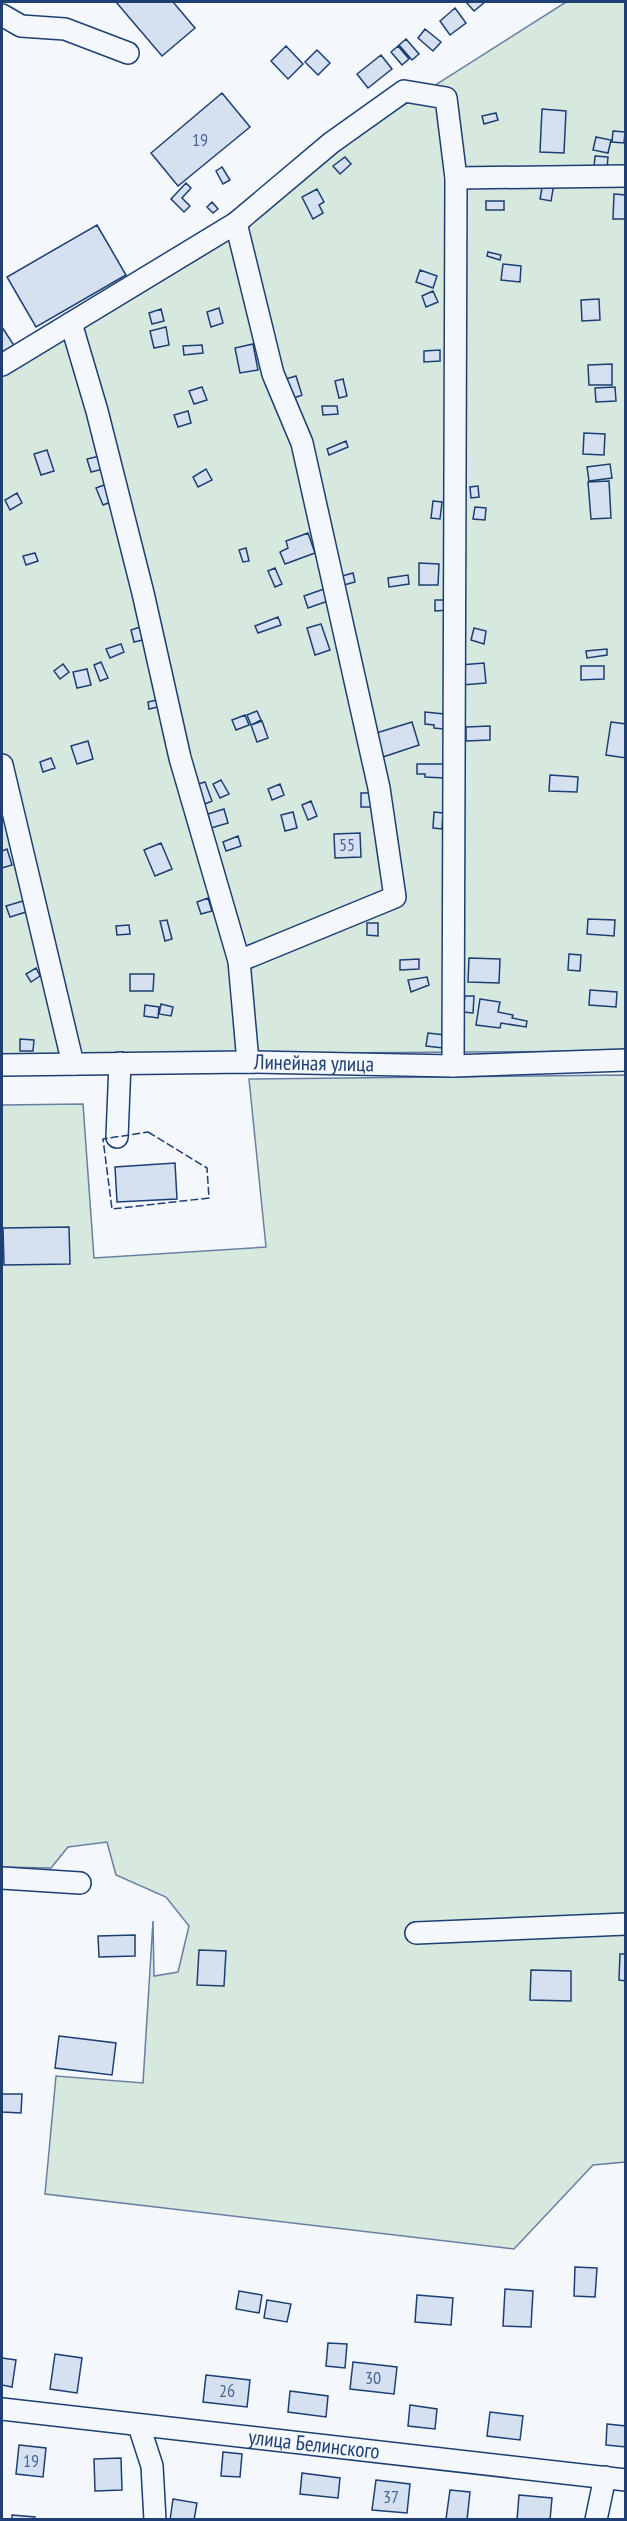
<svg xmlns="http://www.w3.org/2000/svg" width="627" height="2521" viewBox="0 0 627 2521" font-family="'PT Sans Narrow',sans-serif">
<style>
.green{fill:#d7e8df;stroke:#687fa3;stroke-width:1.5}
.building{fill:#d5e0f0;stroke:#1d3f73;stroke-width:1.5}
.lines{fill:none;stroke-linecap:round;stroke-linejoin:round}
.minor-casing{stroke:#1d3f73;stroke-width:24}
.minor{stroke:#f4f7fb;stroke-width:21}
.fence{stroke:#1d3f73;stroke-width:1.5;stroke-dasharray:8 3;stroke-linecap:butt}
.labels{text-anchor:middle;stroke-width:4.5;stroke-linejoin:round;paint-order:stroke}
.number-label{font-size:18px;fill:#4b6792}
.street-label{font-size:21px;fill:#1d3f73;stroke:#f4f7fb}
</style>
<rect width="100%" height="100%" fill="#f4f7fb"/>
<path class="green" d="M566,2H625V1051L2,1055V370L177,249Z
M625,1075V2162L593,2165L514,2249L45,2194L56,2076L143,2083L153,1921L154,1976L178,1972L189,1926L166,1897L116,1875L107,1842L68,1847L51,1868L2,1867V1105L83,1104L94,1258L266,1247L249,1079Z"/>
<path class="building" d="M116,2H173L195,28L162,56Z
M466,2H485L474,11Z
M455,8L466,23L450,35L440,21Z
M425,29L441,42L433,51L418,38Z
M406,39L419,54L412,60L399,45Z
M286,46L303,64L288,79L271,61Z
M398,46L409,59L402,65L391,52Z
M317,50L330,63L318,75L305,62Z
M381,55L392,69L368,88L357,74Z
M222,93L250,127L178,186L151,153Z
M542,109L566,111L564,153L540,152Z
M496,113L498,120L484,124L482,116Z
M613,131L625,132L624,143L612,142Z
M596,137L611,140L608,153L593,150Z
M595,156L608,157L607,168L594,167Z
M345,157L351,164L340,174L333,166Z
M222,167L230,180L223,184L216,171Z
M543,182L554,184L551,201L540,199Z
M186,183L191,188L182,198L190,206L184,212L171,199Z
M317,189L324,202L319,205L323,213L313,219L302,197Z
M614,194L626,195V219H613Z
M486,201H504V210H486Z
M212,202L218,209L213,213L207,207Z
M97,225L126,275L36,327L7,277Z
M488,252L501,255L500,260L487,256Z
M503,264L521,266L520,282L501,280Z
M420,270L437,276L433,288L416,282Z
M433,291L438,302L426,307L422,296Z
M599,299L600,320L582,321L581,300Z
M219,308L223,323L211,327L207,312Z
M161,309L164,321L152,324L149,313Z
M2,327L15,347L2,356Z
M166,327L169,345L154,348L150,331Z
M253,344L258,370L240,373L235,348Z
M202,345L203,353L184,355L183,346Z
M440,350V361L424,362V351Z
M612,364V385H589L588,365Z
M296,376L302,395L286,401L279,381Z
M343,379L347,396L339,398L335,381Z
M202,387L207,400L194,404L189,391Z
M615,387L616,401L596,402L595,388Z
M322,406H337L338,414L323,415Z
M188,411L191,423L178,427L174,415Z
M584,433L605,434L604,455L583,454Z
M346,441L348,447L329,455L327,449Z
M47,450L54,471L41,475L34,454Z
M100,456L103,469L91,472L87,459Z
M610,464L612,478L589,481L587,467Z
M206,469L212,480L198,487L193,477Z
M609,481L611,518L591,519L588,482Z
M104,485L111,502L103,505L96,488Z
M478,486L479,497L471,498L470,487Z
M17,493L22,503L10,510L5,500Z
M433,501L442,502L440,519L431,518Z
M475,507L486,508L485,520L473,519Z
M308,533L315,553L285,564L280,552L288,548L286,541Z
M246,548L249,561L243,562L239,550Z
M35,553L38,561L26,565L23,556Z
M419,563L439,564L438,585H419Z
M275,568L282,584L275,587L268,571Z
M353,573L355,582L344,585L342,576Z
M408,575L409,584L389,587L388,578Z
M324,589L328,601L308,608L304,596Z
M435,600H448L449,610L435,611Z
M278,617L281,625L258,633L255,626Z
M321,624L330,650L315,655L307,628Z
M143,626L147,639L134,642L131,630Z
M474,628L486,631L484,644L471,640Z
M121,644L124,652L110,658L106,649Z
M607,649V655L587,658L586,651Z
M101,662L108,678L100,681L94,665Z
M484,663L486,683L462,685L460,665Z
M63,664L69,672L60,679L54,671Z
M581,666H604V679L581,680Z
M87,669L91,685L77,688L73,672Z
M161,699L162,706L149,709L148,702Z
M257,711L261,720L251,725L247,715Z
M425,712L444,714V729L434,728V725L425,724Z
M245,715L249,725L236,730L232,720Z
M262,721L268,738L257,742L251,725Z
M412,722L419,745L377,759L370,735Z
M611,722L626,724V758L606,755Z
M490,726V740L466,741V727Z
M88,741L93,759L77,764L71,746Z
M51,758L55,768L43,772L40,762Z
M417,764H444V778L425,777V774H417Z
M550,775L578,777L577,792L549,791Z
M221,780L229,794L220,798L213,784Z
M205,782L212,801L205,804L198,784Z
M280,784L284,795L272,800L268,789Z
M361,793H373L372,807H361Z
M311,801L317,816L308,820L302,805Z
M224,809L228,823L211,828L208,814Z
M293,812L297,828L285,831L281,815Z
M434,812L443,813L442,829L433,828Z
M360,833L361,857L335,858L334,834Z
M238,836L241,846L226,851L223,842Z
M161,843L172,869L155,876L144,850Z
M7,849L12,865L2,868V851Z
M208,898L212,911L201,914L197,902Z
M23,901L26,912L10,917L6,906Z
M588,919L615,920L614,936L587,934Z
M167,920L172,939L165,941L160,921Z
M367,923H378V936L367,935Z
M129,925L130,934L117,935L116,926Z
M569,954L581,955L580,971L568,970Z
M469,958L500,959L499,983L468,982Z
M419,959V969L400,970V960Z
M36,968L40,976L31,982L26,974Z
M130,974H154L153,991H130Z
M427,977L429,985L411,992L408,980Z
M590,990L617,992L616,1007L589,1005Z
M465,996H474L473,1013L463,1012Z
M480,999L500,1002L498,1012L513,1015L512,1018L527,1021L526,1027L501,1023L500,1028L476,1025Z
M161,1004L173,1007L171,1016L159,1014Z
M145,1005L159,1007L158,1018L144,1016Z
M428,1033L445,1035L443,1048L426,1046Z
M20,1039L34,1040L33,1051H20Z
M175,1163L177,1199L117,1202L115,1167Z
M69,1227L70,1264L4,1265L3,1228Z
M135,1935V1956L99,1957L98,1936Z
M199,1950L226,1951L224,1986L197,1985Z
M620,1954H626V1981L619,1980Z
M531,1970L571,1971V2001L530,2000Z
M59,2036L116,2043L112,2075L55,2068Z
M2,2094H22L21,2113L2,2112Z
M575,2267L597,2268L595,2297L574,2296Z
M505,2289L533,2291L531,2327L503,2326Z
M239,2291L262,2295L259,2313L236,2309Z
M417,2295L453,2298L451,2325L415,2322Z
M267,2300L291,2304L287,2322L264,2318Z
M328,2343L347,2344L345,2368L326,2366Z
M55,2354L82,2358L77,2393L50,2389Z
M2,2358L16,2360L12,2387L2,2385Z
M353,2362L397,2367L394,2394L350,2389Z
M206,2375L250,2380L247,2407L203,2402Z
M290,2391L328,2396L326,2417L288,2412Z
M410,2405L437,2409L435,2429L408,2426Z
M490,2412L523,2416L520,2440L487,2436Z
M607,2424L626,2426V2447L606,2445Z
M19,2445L46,2448L43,2477L16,2474Z
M223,2452L242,2454L240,2477L221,2476Z
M121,2458L122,2490L95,2491L94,2459Z
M302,2473L340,2478L338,2498L300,2494Z
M376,2480L410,2484L407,2513L372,2510Z
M450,2490L470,2492L467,2520L446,2519Z
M519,2495L552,2498L550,2520H517Z
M173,2499L197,2503L194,2520H170Z
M12,2515L35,2517L34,2520H12Z"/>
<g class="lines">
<g class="minor-casing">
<g id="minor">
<path d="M2,15L21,26L65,29L128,53"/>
<path d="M456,178L626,176"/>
<path d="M236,223L273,374L302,443L379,788L395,897L239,961"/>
<path d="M71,323L97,411L143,593L180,758L239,961L248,1062"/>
<path d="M2,365L236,223L331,143L404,91L446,98L456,178L453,1066"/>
<path d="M2,765L73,1064"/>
<path id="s1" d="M2,1065L248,1062L453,1066L626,1060"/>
<path d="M117,1137L120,1063"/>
<path d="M2,1878L80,1883"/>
<path d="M416,1933L626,1924"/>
<path id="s2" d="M2,2409L626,2480"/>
<path d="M139,2426L152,2466L155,2520"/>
<path d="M596,2520L605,2477"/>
</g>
</g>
<use href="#minor" class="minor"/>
<path class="fence" d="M148,1132L207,1168L209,1198L112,1209L103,1139Z"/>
</g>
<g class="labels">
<g class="number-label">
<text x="200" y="146">19</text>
<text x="347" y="851">55</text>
<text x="373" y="2384">30</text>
<text x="227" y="2397">26</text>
<text x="31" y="2467">19</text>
<text x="391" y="2503">37</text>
</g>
<g class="street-label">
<text dy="7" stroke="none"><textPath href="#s1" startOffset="312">Линейная улица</textPath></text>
<text dy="7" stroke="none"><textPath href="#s2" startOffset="314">улица Белинского</textPath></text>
</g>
</g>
<rect width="627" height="2521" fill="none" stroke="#1d3f73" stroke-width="6"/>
</svg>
